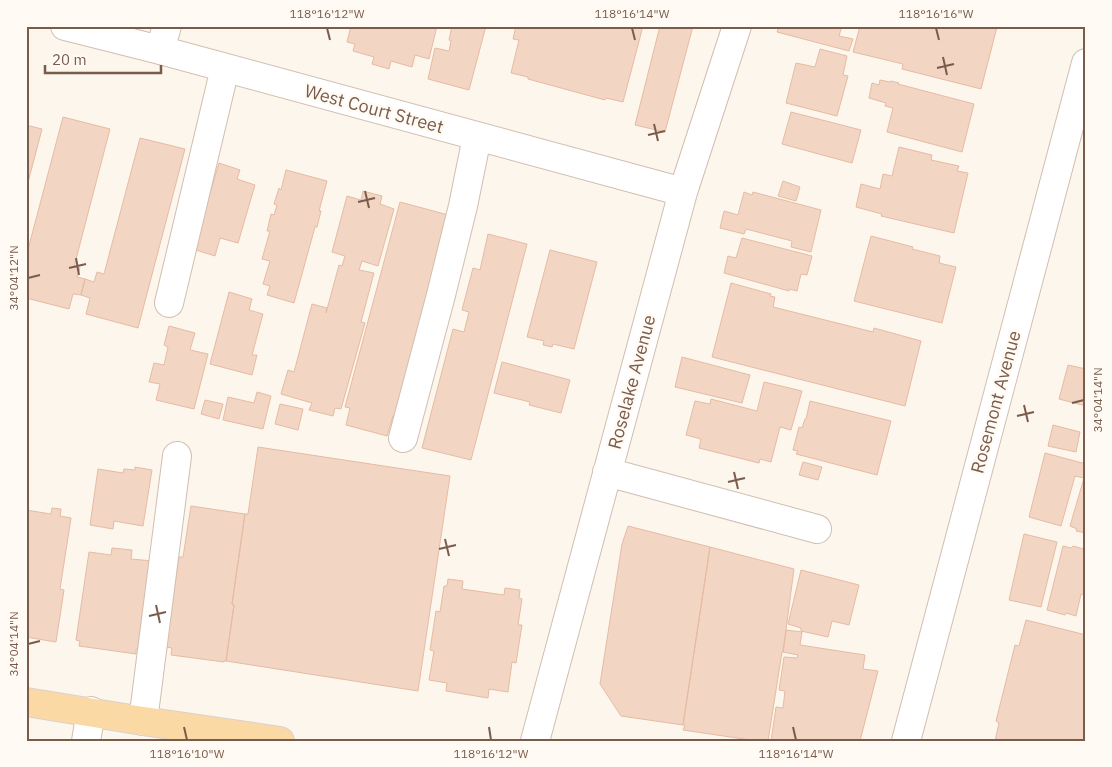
<svg xmlns="http://www.w3.org/2000/svg" width="1112" height="767" viewBox="0 0 1112 767" font-family="'IBM Plex Sans',sans-serif">
<style>
.building{fill:#f3d5c3;stroke:#e6bba3}
.lines{fill:none;stroke-linecap:round;stroke-linejoin:round}
.minor-casing{stroke:#d1beb0;stroke-width:30}
.major-casing{stroke:#dad1cd;stroke-width:30}
.minor{stroke:#fff;stroke-width:28}
.major{stroke:#fbd9a5;stroke-width:28}
.ticks{fill:none;stroke:#7a5c4d;stroke-width:2}
.labels{text-anchor:middle;stroke-width:5;stroke-linejoin:round;paint-order:stroke}
.street-label{font-size:18px;fill:#7a5c4d;stroke:#fffaf3}
.neatline{fill:none;stroke:#7a5c4d;stroke-width:2}
.ticks-label{font-size:12px;text-anchor:middle;fill:#7a5c4d}
</style>
<rect width="100%" height="100%" fill="#fdf6ec"/>
<path class="building" d="M351,26H437L429,59L415,55L412,67L391,61L389,69L372,64L374,57L353,51L355,44L347,42Z
M452,26H486L469,90L428,79L435,48L449,51L451,41L449,40Z
M516,26H643L623,102L606,98L605,100L528,79V77L511,73L519,40L513,39Z
M660,26H693L665,132L635,125Z
M779,26H842L839,36L853,39L849,51L777,32Z
M860,26H994L997,27L981,89L902,69L903,64L853,52Z
M820,49L847,56L843,75L848,76L837,116L786,103L796,63L815,67Z
M880,80L890,82L891,81L899,83L898,84L974,104L962,152L887,132L893,108L885,106L886,103L869,98L872,83L879,85Z
M791,112L861,130L852,163L782,144Z
M63,117L110,129L74,267L80,268L77,277L85,279L81,295L73,294L69,309L26,298V257Z
M26,125L42,129L26,190Z
M140,138L185,149L138,328L86,314L90,298L81,295L85,279L94,282L97,272L104,274Z
M899,147L932,155L931,160L959,166L957,171L968,173L954,233L881,216L882,214L856,207L861,184L880,189L883,174L892,176Z
M219,163L240,170L237,179L255,185L238,243L220,238L215,256L196,250L198,242L194,241L198,233Z
M286,170L327,181L319,211H321L317,227H315L294,303L267,295L270,286L263,284L270,261L262,259L270,231H267L271,214L274,215L277,205L274,204L279,188L281,190Z
M783,181L800,187L796,201L778,196Z
M363,191L382,196L380,204L394,209L378,266L362,261L359,270L374,273L361,322L365,323L341,409L335,408L333,416L309,410L312,403L281,394L288,370L294,372L312,304L327,308L326,313L339,265L342,266L345,256L332,252L347,196L361,200Z
M744,192L752,195L753,192L821,210L811,252L791,247L792,241L746,229L744,234L720,228L724,211L738,215Z
M400,202L452,216L398,417L393,416L387,436L346,425L350,408L345,407Z
M488,234L527,244L471,460L422,448L453,329L464,332L469,312L462,310L473,268L480,270Z
M871,236L913,247L912,249L940,256L939,263L956,267L942,323L854,301Z
M742,238L812,256L807,275L801,274L797,291L789,289V291L724,273L728,256L736,258Z
M550,250L597,262L574,349L553,344L552,347L543,345L544,341L527,337Z
M731,283L771,294L770,296L775,297L773,307L873,332L874,328L921,341L905,406L712,357Z
M229,292L252,299L249,310L263,314L252,355H257L252,375L210,364Z
M169,326L195,333L190,350L208,354L194,409L156,400L160,384L149,382L154,363L164,365L168,347L164,345Z
M682,357L750,375L742,403L675,387Z
M502,362L570,380L561,413L529,405L530,402L494,393Z
M1068,365L1086,369V406L1059,399Z
M764,382L802,391L791,430L780,427L771,462L760,459L759,463L699,448L701,439L686,435L695,401L710,404L711,399L757,411Z
M257,392L271,396L263,429L223,420L228,397L254,403Z
M205,400L223,404L219,419L201,414Z
M810,401L891,421L877,475L796,454L798,451L793,450L799,427L802,428L805,419H806Z
M280,404L303,409L298,430L275,424Z
M1053,425L1080,432L1076,452L1048,446Z
M258,447L450,476L418,691L226,661L234,605L232,604L245,514H248Z
M1045,453L1086,464V533L1076,531L1077,529L1070,526L1084,478L1075,476L1061,526L1029,517Z
M803,462L822,467L818,480L799,475Z
M135,467L152,470L143,526L114,521L113,529L90,525L98,469L123,473L124,469L135,470Z
M191,506L245,514L232,604L234,605L226,661H224V662L171,655L172,648L165,647L179,557H183Z
M52,508L61,509L60,516L71,518L60,589L64,590L56,642L26,637V510L51,514Z
M628,526L710,547L683,725L621,716L600,684L622,544Z
M1024,534L1057,542L1041,607L1009,600Z
M1063,546L1071,548L1073,546L1084,549L1083,552H1086V577L1083,588H1086V596L1081,594L1076,616L1066,613L1065,615L1047,610Z
M710,547L794,569L783,652H782L768,741H757L683,730L685,725H683Z
M112,548L132,550L131,559L153,561L140,649H136V654L79,646L80,641L76,640L89,552L111,555Z
M801,570L859,585L849,625L832,621L828,637L801,631V628L788,624Z
M448,579L463,581L462,589L504,595L505,588L520,590L519,598L522,599L518,625H522L516,663L512,662L508,692L489,689L488,698L446,691L447,683L429,680L434,651L430,650L436,611L440,612L444,586H447Z
M1026,620L1086,635L1085,642H1086V741H995L999,723L996,721L1015,645L1019,646Z
M786,630L802,632L800,645L865,655L863,669L878,671L860,741H771L776,707L783,708L785,691L779,690L784,657L797,658L798,655L783,652Z"/>
<g class="lines">
<g class="minor-casing">
<path id="minor" d="M65,26L160,50L683,192
M160,50L167,26
M169,303L225,68
M403,438L441,295L463,206L477,137
M607,472L817,529
M143,721L177,456
M86,741L91,711
M535,741L683,192L737,26
M906,741L1086,63"/>
</g>
<g class="major-casing">
<path id="major" d="M26,702L143,721L280,741"/>
</g>
<use href="#minor" class="minor"/>
<use href="#major" class="major"/>
</g>
<path class="ticks" d="M327,28L330,40M632,28L635,40M936,28L939,40M943,57L947,75M937,68L954,64M654,124L658,141M648,135L665,131M365,191L369,208M358,202L375,198M76,258L79,275M69,268L86,264M28,278L40,275M1072,403L1084,400M1024,405L1028,422M1017,416L1034,412M734,472L738,489M728,482L745,478M445,539L449,556M439,549L456,545M156,605L160,623M149,616L166,612M28,644L40,641M184,727L187,740M489,727L491,740M793,727L796,740"/>
<g class="labels">
<g class="street-label">
<text transform="translate(374 109) rotate(15)" y="6">West Court Street</text>
<text transform="translate(632 382) rotate(-75)" y="6">Roselake Avenue</text>
<text transform="translate(996 402) rotate(-75)" y="6">Rosemont Avenue</text>
</g>
</g>
<rect width="1112" height="767" fill="none" stroke="#fffaf3" stroke-width="55"/>
<path d="M45 65v8h116v-8" fill="none" stroke="#7a5c4d" stroke-width="2.5"/>
<text x="52" y="65" font-size="15" fill="#7a5c4d" stroke="#fffaf3" stroke-width="4" paint-order="stroke">20 m</text>
<rect x="28" y="28" width="1056" height="712" class="neatline"/>
<g class="ticks-label">
<text x="327" y="18">118°16'12"W</text>
<text x="632" y="18">118°16'14"W</text>
<text x="936" y="18">118°16'16"W</text>
<text transform="translate(14 278) rotate(-90)" y="4">34°04'12"N</text>
<text transform="translate(1098 400) rotate(-90)" y="4">34°04'14"N</text>
<text transform="translate(14 644) rotate(-90)" y="4">34°04'14"N</text>
<text x="187" y="758">118°16'10"W</text>
<text x="491" y="758">118°16'12"W</text>
<text x="796" y="758">118°16'14"W</text>
</g>
</svg>
